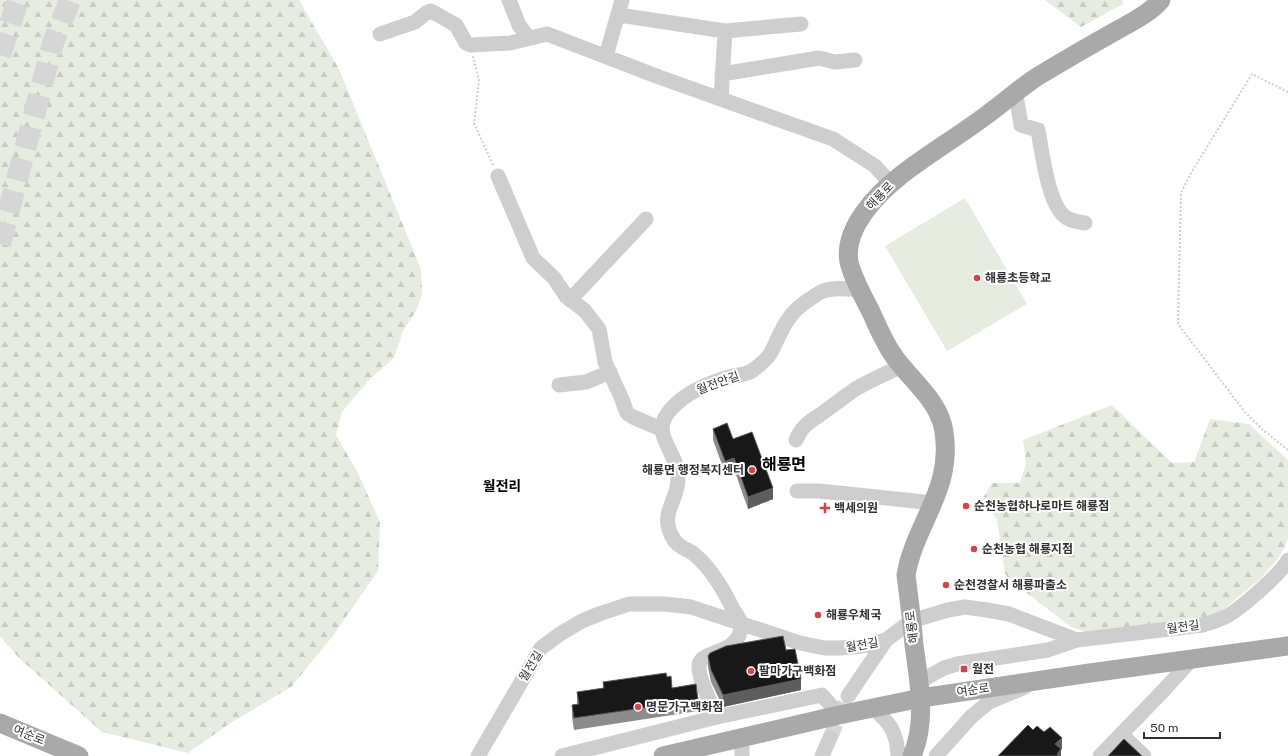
<svg xmlns="http://www.w3.org/2000/svg" width="1288" height="756" viewBox="0 0 1288 756" font-family="'Public Sans','Noto Sans KR',sans-serif">
<style>
.forest{fill:url(#forest-firs)}
.park{fill:#e6ede0}
.lines{fill:none;stroke-linecap:round;stroke-linejoin:round}
.minor-tunnel{stroke:#d6d6d6;stroke-width:15;stroke-dasharray:15 8;stroke-linecap:butt}
.highway-tunnel{stroke:#d6d6d6;stroke-width:22;stroke-dasharray:22 11;stroke-linecap:butt}
.path{stroke:#cecece;stroke-width:2;stroke-dasharray:2 2;stroke-linecap:butt}
.minor{stroke:#cecece;stroke-width:15}
.major{stroke:#a9a9a9;stroke-width:19}
.wall{fill:#8c8c8c}
.shaded-wall{fill:#5d5d5d}
.building{fill:#181818;stroke:#5d5d5d}
.poi-dot{fill:#d94243;stroke:#fff;stroke-width:1.5}
.labels{text-anchor:middle;stroke-width:4;stroke-linejoin:round;paint-order:stroke}
.street-label{font-size:12px;fill:#313131;stroke:#fff}
.poi-label{font-size:12px;font-weight:bold;fill:#313131;stroke:#fff;text-anchor:start}
.quarter-label{font-size:14px;font-weight:bold;fill:#000;stroke:#fff}
.district-label{font-size:16px;font-weight:bold;fill:#000;stroke:#fff}
</style>
<defs>
<pattern id="forest-firs" width="22" height="20" patternUnits="userSpaceOnUse"><rect width="22" height="20" fill="#e6ede0"/><path d="M5 1l3.5 6h-7zM16 11l3.5 6h-7z" fill="#c6ccc1"/></pattern>
</defs>
<rect width="100%" height="100%" fill="#fff"/>
<path class="forest" d="M0,0H299L339,69L421,269L422,295L416,311L403,331L394,358L369,380L342,412L336,435L357,471L380,522L378,571L332,637L291,687L229,724L188,753L102,732L19,658L0,636Z
M1045,0H1122L1123,4L1081,27Z
M1112,405L1172,463L1194,462L1210,419L1249,424L1288,460V538L1285,547L1277,560L1261,578L1224,609L1206,619L1089,633L1071,627L1063,621L1014,583L1005,574L997,520L983,498L992,483H1020L1026,463L1023,440Z"/>
<path class="park" d="M965,198L1027,304L947,351L885,246Z"/>
<g class="lines">
<path class="minor-tunnel" d="M830,738L848,696"/>
<path class="highway-tunnel" d="M0,55L18,0
M0,244L53,43L70,0"/>
<path class="path" d="M473,56L479,81L474,123L493,165
M1288,92L1252,74L1191,173L1181,193L1178,324L1244,411L1262,429L1288,450"/>
<path class="minor" d="M509,0L519,25L529,38
M619,15L725,31L721,99
M725,31L801,24
M380,34L415,22L426,13L431,11L456,25L466,43L471,45L510,43L547,34L659,77L833,139L875,166L891,184
M606,56L622,0
M722,74L819,58L835,62L855,60
M1014,94L1017,101L1021,125L1038,130C1042,151 1048,207 1067,218C1072,221 1079,222 1085,223
M498,176L533,258L554,278L566,296L585,311L599,329L605,362L621,397L627,413L633,417L661,429
M570,300L646,219
M559,385L586,382L610,372
M796,440C803,424 810,422 824,412C835,404 845,396 857,388C871,380 887,373 902,366
M797,491H819L934,503
M919,682L944,668L957,664L1048,650L1077,640
M848,696L886,640
M873,708C890,723 897,732 898,756
M717,717C712,705 698,679 699,666C699,649 741,656 741,625C741,620 737,615 734,611C724,591 712,569 694,554C688,549 679,548 674,540C657,513 679,502 678,477C678,449 646,434 673,407C687,392 709,383 729,377C735,375 744,375 750,372C755,369 762,363 766,359C773,353 776,340 781,332C790,314 796,308 813,297C816,295 820,292 823,291C834,287 848,289 860,290
M1121,734L1144,756
M742,737V756
M478,756L541,648L560,634L582,621L599,614L629,604H665L691,607L800,643L824,648H841L862,646L886,640L911,621L948,610L965,607L987,610L1009,614L1077,640L1203,625C1211,623 1219,620 1227,616C1240,609 1282,573 1288,560
M562,756L717,717L822,695L839,715
M822,756L830,738
M936,756L971,717L989,702L1025,687
M1100,756L1163,691L1192,659"/>
<path class="major" d="M0,723L79,756
M663,756L839,715L921,698L1090,673L1288,646
M912,756C927,721 919,682 914,645C912,621 909,598 906,575C915,523 953,490 944,432C940,402 913,382 896,359C885,345 878,327 871,312C863,296 853,279 849,262C843,229 876,195 900,176C928,154 959,136 988,114C1006,101 1022,86 1040,75C1065,60 1089,46 1114,32C1130,23 1149,14 1161,0"/>
</g>
<path class="wall" d="M713,429L733,439L773,499L748,509L734,469L725,473L713,440Z
M786,650L801,690L723,707L711,682L708,667V656Z
M667,677L672,688L698,700V711L574,730L572,717V705L577,704V692L603,688V682Z"/>
<path class="shaded-wall" d="M734,458V469L725,473V461Z
M773,488V499L748,509V497Z
M801,679V690L723,707V695Z
M1062,738V749L1061,750V756H1057L1055,744Z"/>
<path class="building" d="M727,423L733,439L752,432L773,488L748,497L734,458L725,461L713,429Z
M783,636L786,650L795,649L801,679L723,695L711,670L708,656L710,653L726,646Z
M666,673L667,677L671,676L672,688L696,684L698,700L574,718L572,705L579,704L577,692L604,688L603,682Z
M1028,725L1033,730L1037,726L1044,732L1050,727L1062,738L1055,744L1061,749L1057,754L1059,756H998Z
M1124,739L1142,756H1108Z"/>
<g class="poi-dot">
<circle cx="977" cy="278" r="4"/>
<circle cx="752" cy="470" r="4"/>
<circle cx="966" cy="506" r="4"/>
<path d="M823 502h4v4h4v4h-4v4h-4v-4h-4v-4h4z"/>
<circle cx="974" cy="549" r="4"/>
<circle cx="946" cy="585" r="4"/>
<circle cx="818" cy="615" r="4"/>
<rect x="960" y="665" width="8" height="8" rx="2"/>
<circle cx="751" cy="671" r="4"/>
<circle cx="638" cy="707" r="4"/>
</g>
<g class="labels">
<g class="street-label">
<text transform="translate(880 196) rotate(-46)" y="4">해룡로</text>
<text transform="translate(718 383) rotate(-20)" y="4">월전안길</text>
<text transform="translate(912 627) rotate(-97)" y="4">해룡로</text>
<text transform="translate(1183 627) rotate(-8)" y="4">월전길</text>
<text transform="translate(862 645) rotate(-10)" y="4">월전길</text>
<text transform="translate(531 666) rotate(-58)" y="4">월전길</text>
<text transform="translate(973 690) rotate(-8)" y="4">여순로</text>
<text transform="translate(29 735) rotate(22)" y="4">여순로</text>
</g>
<g class="poi-label">
<text x="985" y="282">해룡초등학교</text>
<text x="744" y="474" text-anchor="end">해룡면 행정복지센터</text>
<text x="974" y="510">순천농협하나로마트 해룡점</text>
<text x="834" y="512">백세의원</text>
<text x="982" y="553">순천농협 해룡지점</text>
<text x="954" y="589">순천경찰서 해룡파출소</text>
<text x="826" y="619">해룡우체국</text>
<text x="972" y="673">월전</text>
<text x="759" y="675">팔마가구백화점</text>
<text x="646" y="711">명문가구백화점</text>
</g>
<g class="quarter-label">
<text x="502" y="491">월전리</text>
</g>
<g class="district-label">
<text x="784" y="470">해룡면</text>
</g>
</g>
<path d="M1144 732v6h76v-6" fill="none" stroke="#313131" stroke-width="2"/>
<text x="1150" y="732" font-size="12" fill="#313131" stroke="#ffffff" stroke-width="3" paint-order="stroke">50 m</text>
</svg>
